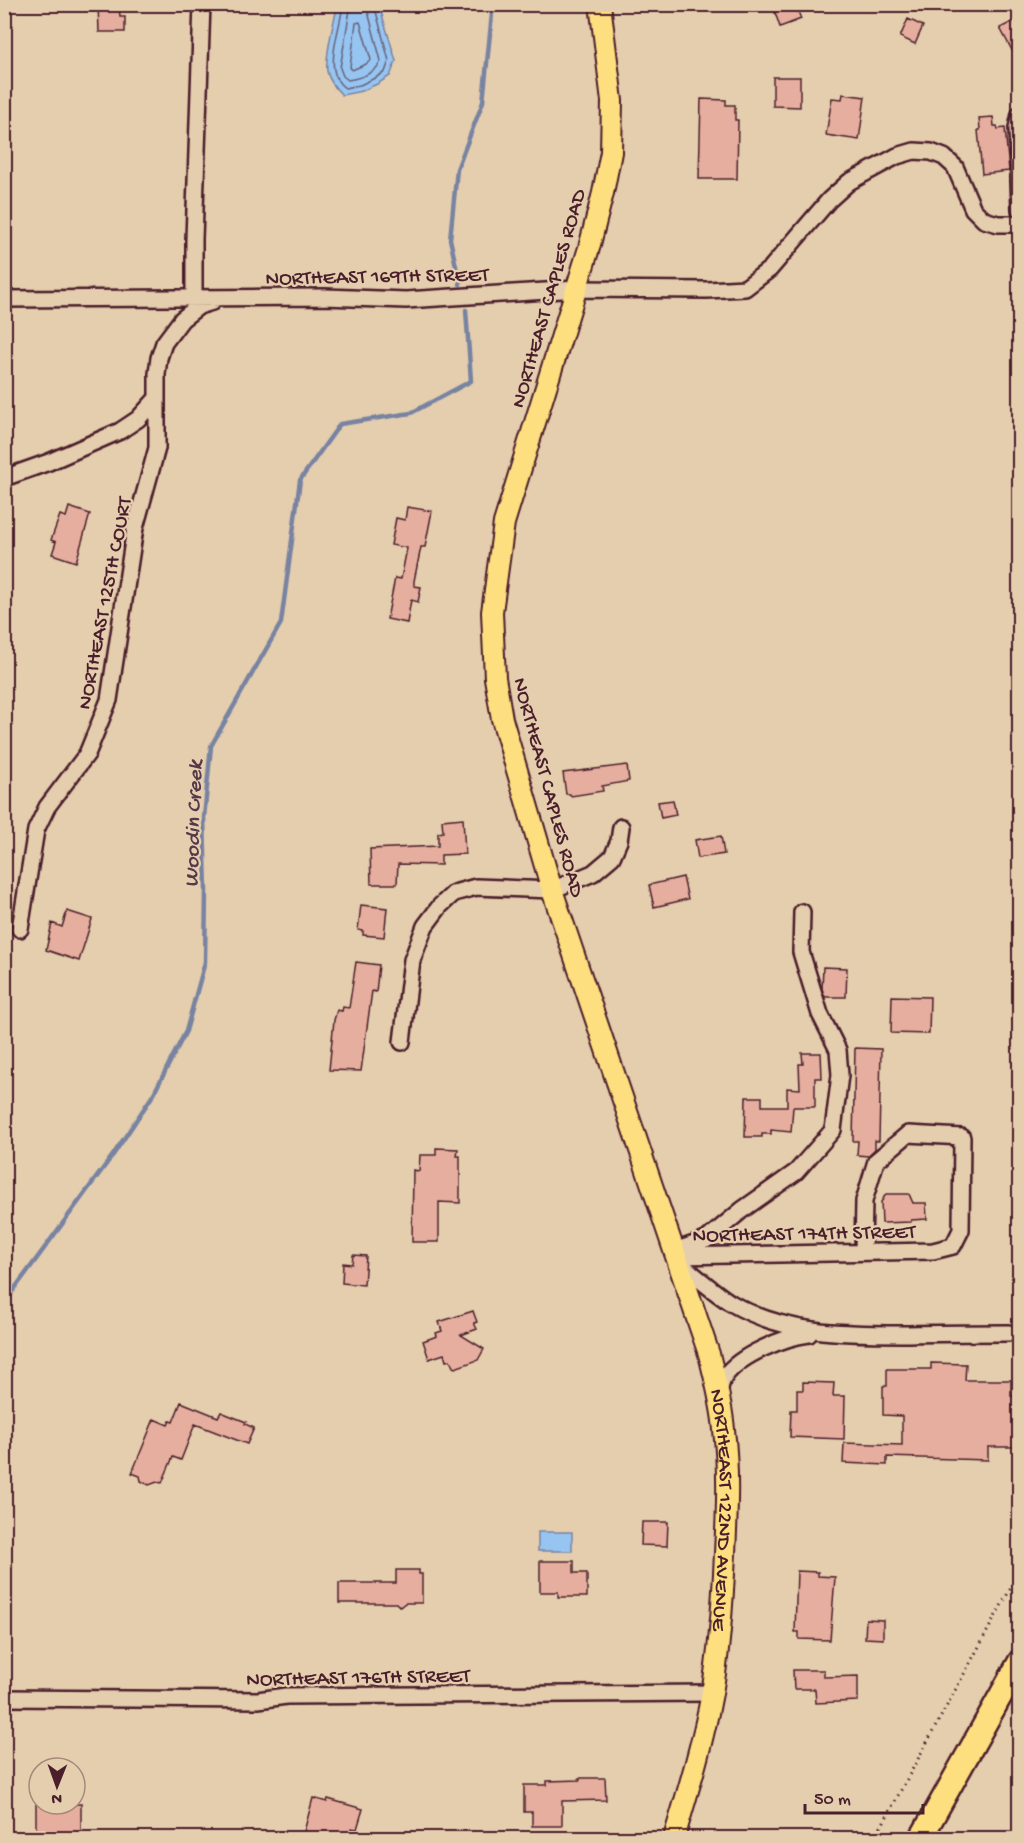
<svg xmlns="http://www.w3.org/2000/svg" width="1024" height="1843" viewBox="0 0 1024 1843" font-family="'Gochi Hand',sans-serif">
<style>
.water{fill:#96c5f1;stroke:#7883a2;stroke-width:1.5}
.lines{fill:none;stroke-linecap:round;stroke-linejoin:round}
.shore{stroke:#68617a;stroke-width:1.5}
.stream{stroke:#7883a2;stroke-width:4.5}
.building{fill:#e6ae9e;stroke:#4a1f2b;stroke-width:1.5}
.minor-casing{stroke:#4a1f2b;stroke-width:20}
.major-casing{stroke:#4a1f2b;stroke-width:24}
.highway-casing{stroke:#4a1f2b;stroke-width:27}
.path{stroke:#4a1f2b;stroke-width:3;stroke-dasharray:1.5 4.5;stroke-linecap:butt}
.minor{stroke:#e5ceae;stroke-width:15}
.major{stroke:#fedf80;stroke-width:20}
.highway{stroke:#fedf80;stroke-width:22}
.labels{text-anchor:middle;stroke-width:4.5;stroke-linejoin:round;paint-order:stroke}
.street-label{font-size:21px;fill:#4a1f2b;stroke:#e5ceae}
.water-label{font-size:22px;font-style:italic;fill:#553849;stroke:#e5ceae}
</style>
<rect width="100%" height="100%" fill="#e5ceae"/>
<filter id="ink" filterUnits="userSpaceOnUse"><feTurbulence type="fractalNoise" baseFrequency=".0167" numOctaves="2"/><feDisplacementMap in="SourceGraphic" scale="12" xChannelSelector="R" yChannelSelector="G"/><feConvolveMatrix kernelMatrix="1 2 1 2 8 2 1 2 1" color-interpolation-filters="sRGB"/></filter>
<g filter="url(#ink)">
<path class="water" d="M338,5H379L396,61L390,76L377,84L362,91L342,95C335,88 329,81 327,71C325,58 334,19 338,5Z
M538,1532H572V1551H538Z"/>
<g class="lines">
<path class="shore" d="M343,4C341,29 321,71 345,88L360,85L375,78L385,72L389,61L374,4
M351,4L340,68L343,76L348,80C360,78 376,73 381,61L366,4
M360,22L371,60L366,64L352,70L350,67L356,23Z"/>
<path class="stream" d="M460,284L450,239L457,169L483,102L493,4
M4,1303L113,1155L153,1095L186,1031L205,962L206,890L204,818L211,746L281,623L300,480L340,424L411,413L471,381L466,310"/>
</g>
<path class="building" d="M98,4H119L120,17H125V32H99Z
M772,4H795L801,19L780,27Z
M1020,18V65L1000,28Z
M908,19L923,26L915,44L900,37Z
M773,77H800V107L773,106Z
M843,94L865,97L859,140L826,135L832,98L842,99Z
M701,99L726,100V105H735V120H738L737,179H699Z
M993,117L994,126H997L998,129L1005,128L1009,171L982,174L978,130H980L979,118Z
M69,507L90,514L76,562L52,554L56,542L51,540L60,515L66,517Z
M407,507L432,511L425,547H421L414,581V586L421,587L418,602L411,600L407,623L387,619L395,578L401,579L407,548L391,545L396,518L405,520Z
M627,765L629,781L602,786L603,791L571,796L570,794H566L563,773Z
M673,800L676,815L661,818L658,802Z
M463,818L465,854L441,855V865L398,864L397,884H371L370,849L438,846V833L443,832L442,820Z
M721,836L724,854L698,858L695,840Z
M683,877L688,899L654,907L649,885Z
M361,905L387,908L384,937L363,935V931L358,930Z
M67,911L92,919L79,961L46,950L52,923L62,927Z
M356,962L379,965L376,992L372,991L361,1071L329,1070L334,1020L337,1010L342,1011L343,1007L349,1008Z
M823,967L847,968L846,997H825L822,989Z
M892,996L930,997L929,1034L891,1033Z
M855,1048L881,1049L879,1141H875V1149L868,1156L857,1155L858,1141H853Z
M802,1053H821L822,1078H815V1107H793L791,1132L771,1130V1134H762V1137H745L746,1097H762V1106H787V1088L800,1089L799,1064H803Z
M436,1148L458,1149L457,1156H460V1203L439,1202V1242H412L413,1170L419,1171L420,1155H436Z
M886,1194H909L913,1203H926L927,1219L911,1220V1222L882,1223L881,1202Z
M353,1255L366,1256L364,1285L342,1283L343,1263L352,1264Z
M473,1311L477,1322L474,1323L477,1329L461,1335L484,1349L478,1360L455,1368L453,1367L450,1360L446,1361L444,1354L429,1359L423,1341L437,1336L436,1333L442,1331L439,1322Z
M931,1363L966,1364L965,1380H1011V1396L1020,1397V1447H988V1460L887,1457V1465L843,1463L844,1443L902,1445V1416L883,1415V1386H887V1369H931Z
M803,1382L834,1383L833,1396H845L844,1439L790,1437L791,1410H797V1390H803Z
M181,1402L218,1417L221,1412L246,1422L245,1424L254,1428L247,1444L195,1424L181,1460L173,1457L162,1483L157,1482L149,1485L141,1481L140,1476L132,1473L154,1419L168,1425L170,1421L173,1422Z
M642,1522H668L667,1546L641,1545Z
M540,1561H574V1573H587V1597H558V1592H540Z
M396,1570H419V1574H422V1603H405L400,1607L396,1603H339V1583H396Z
M797,1571L818,1572V1576L835,1577L830,1640L799,1639V1632H795Z
M866,1619L883,1620V1639L865,1638Z
M793,1670H824V1677L858,1676V1701L816,1703L815,1689H794Z
M579,1778H605L606,1800L562,1801V1826H532V1812H524V1785H547V1781L580,1780Z
M313,1798L327,1802L328,1799L363,1809L357,1829L352,1828L349,1839H302Z
M36,1804H81V1835H79L78,1839H38V1834H36Z"/>
<g class="lines">
<g class="minor-casing">
<path id="minor" d="M1020,114L1017,128L1020,210
M4,299L325,297L406,300L577,289L707,290L745,288L770,269L829,200L849,182L897,156L914,151L931,152L944,157L955,167L973,209L984,220L998,224H1020
M194,299V239L202,4
M4,478L49,462L120,431L138,419L157,398
M20,929L36,830L47,807L87,754L109,700L135,528L157,448V374L159,358L164,343L182,319L199,306L212,302
M402,1042L412,960L425,926L440,906L454,893L476,887L552,890L593,873L612,857L619,841L621,827
M674,1251L706,1240L742,1210L796,1172L833,1130L840,1075L838,1050L820,1014L801,952L802,912
M676,1256L933,1251L953,1246L961,1230L962,1137L908,1134L876,1161L864,1201L863,1252
M677,1261C695,1275 712,1291 731,1303C785,1335 848,1334 908,1334C942,1333 975,1333 1009,1333
M719,1394C720,1388 721,1381 725,1376C740,1355 784,1337 809,1334
M4,1698L258,1700L286,1696L712,1693"/>
</g>
<g class="major-casing">
<g id="major">
<path id="s1" d="M600,4L612,101L611,152L603,193L589,248L504,523L492,612L495,678L502,719L552,890L709,1354C715,1379 722,1404 724,1430C729,1471 727,1512 725,1553C723,1599 720,1647 712,1693C703,1742 688,1791 674,1838"/>
</g>
</g>
<g class="highway-casing">
<path id="highway" d="M921,1838L1020,1661"/>
</g>
<path class="path" d="M875,1838L1020,1571"/>
<use href="#minor" class="minor"/>
<use href="#major" class="major"/>
<use href="#highway" class="highway"/>
</g>
</g>
<g class="labels">
<g class="street-label">
<text transform="translate(377 275) rotate(-1)" y="7">NORTHEAST 169TH STREET</text>
<text transform="translate(547 298) rotate(-74)" y="7">NORTHEAST CAPLES ROAD</text>
<text transform="translate(103 603) rotate(-79)" y="7">NORTHEAST 125TH COURT</text>
<text transform="translate(550 787) rotate(75)" y="7">NORTHEAST CAPLES ROAD</text>
<text transform="translate(804 1232) rotate(-1)" y="7">NORTHEAST 174TH STREET</text>
<text dy="7" stroke="none"><textPath href="#s1" startOffset="1558">NORTHEAST 122ND AVENUE</textPath></text>
<text transform="translate(358 1676) rotate(-1)" y="7">NORTHEAST 176TH STREET</text>
</g>
<g class="water-label">
<text transform="translate(191 824) rotate(-88)" y="8">Woodin Creek</text>
</g>
</g>
<rect width="1024" height="1843" fill="none" stroke="#e5ceae" stroke-width="24"/>
<rect x="12" y="12" width="1000" height="1819" fill="none" stroke="#4a1f2b" stroke-width="2" filter="url(#ink)"/>
<g transform="translate(57 1786) rotate(181)"><circle r="28" fill="#e5ceae" stroke="#a7887a" stroke-width="1.5"/>
<path d="M0-4.5L10 22L0 15L-10 22Z" fill="#4a1f2b"/>
<text y="-9" font-size="16" font-weight="bold" text-anchor="middle" fill="#4a1f2b">N</text>
</g>
<path d="M805 1804v9h118v-9" fill="none" stroke="#4a1f2b" stroke-width="3"/>
<text x="814" y="1804" font-size="18" fill="#4a1f2b" stroke="#e5ceae" stroke-width="4.5" paint-order="stroke">50 m</text>
</svg>
